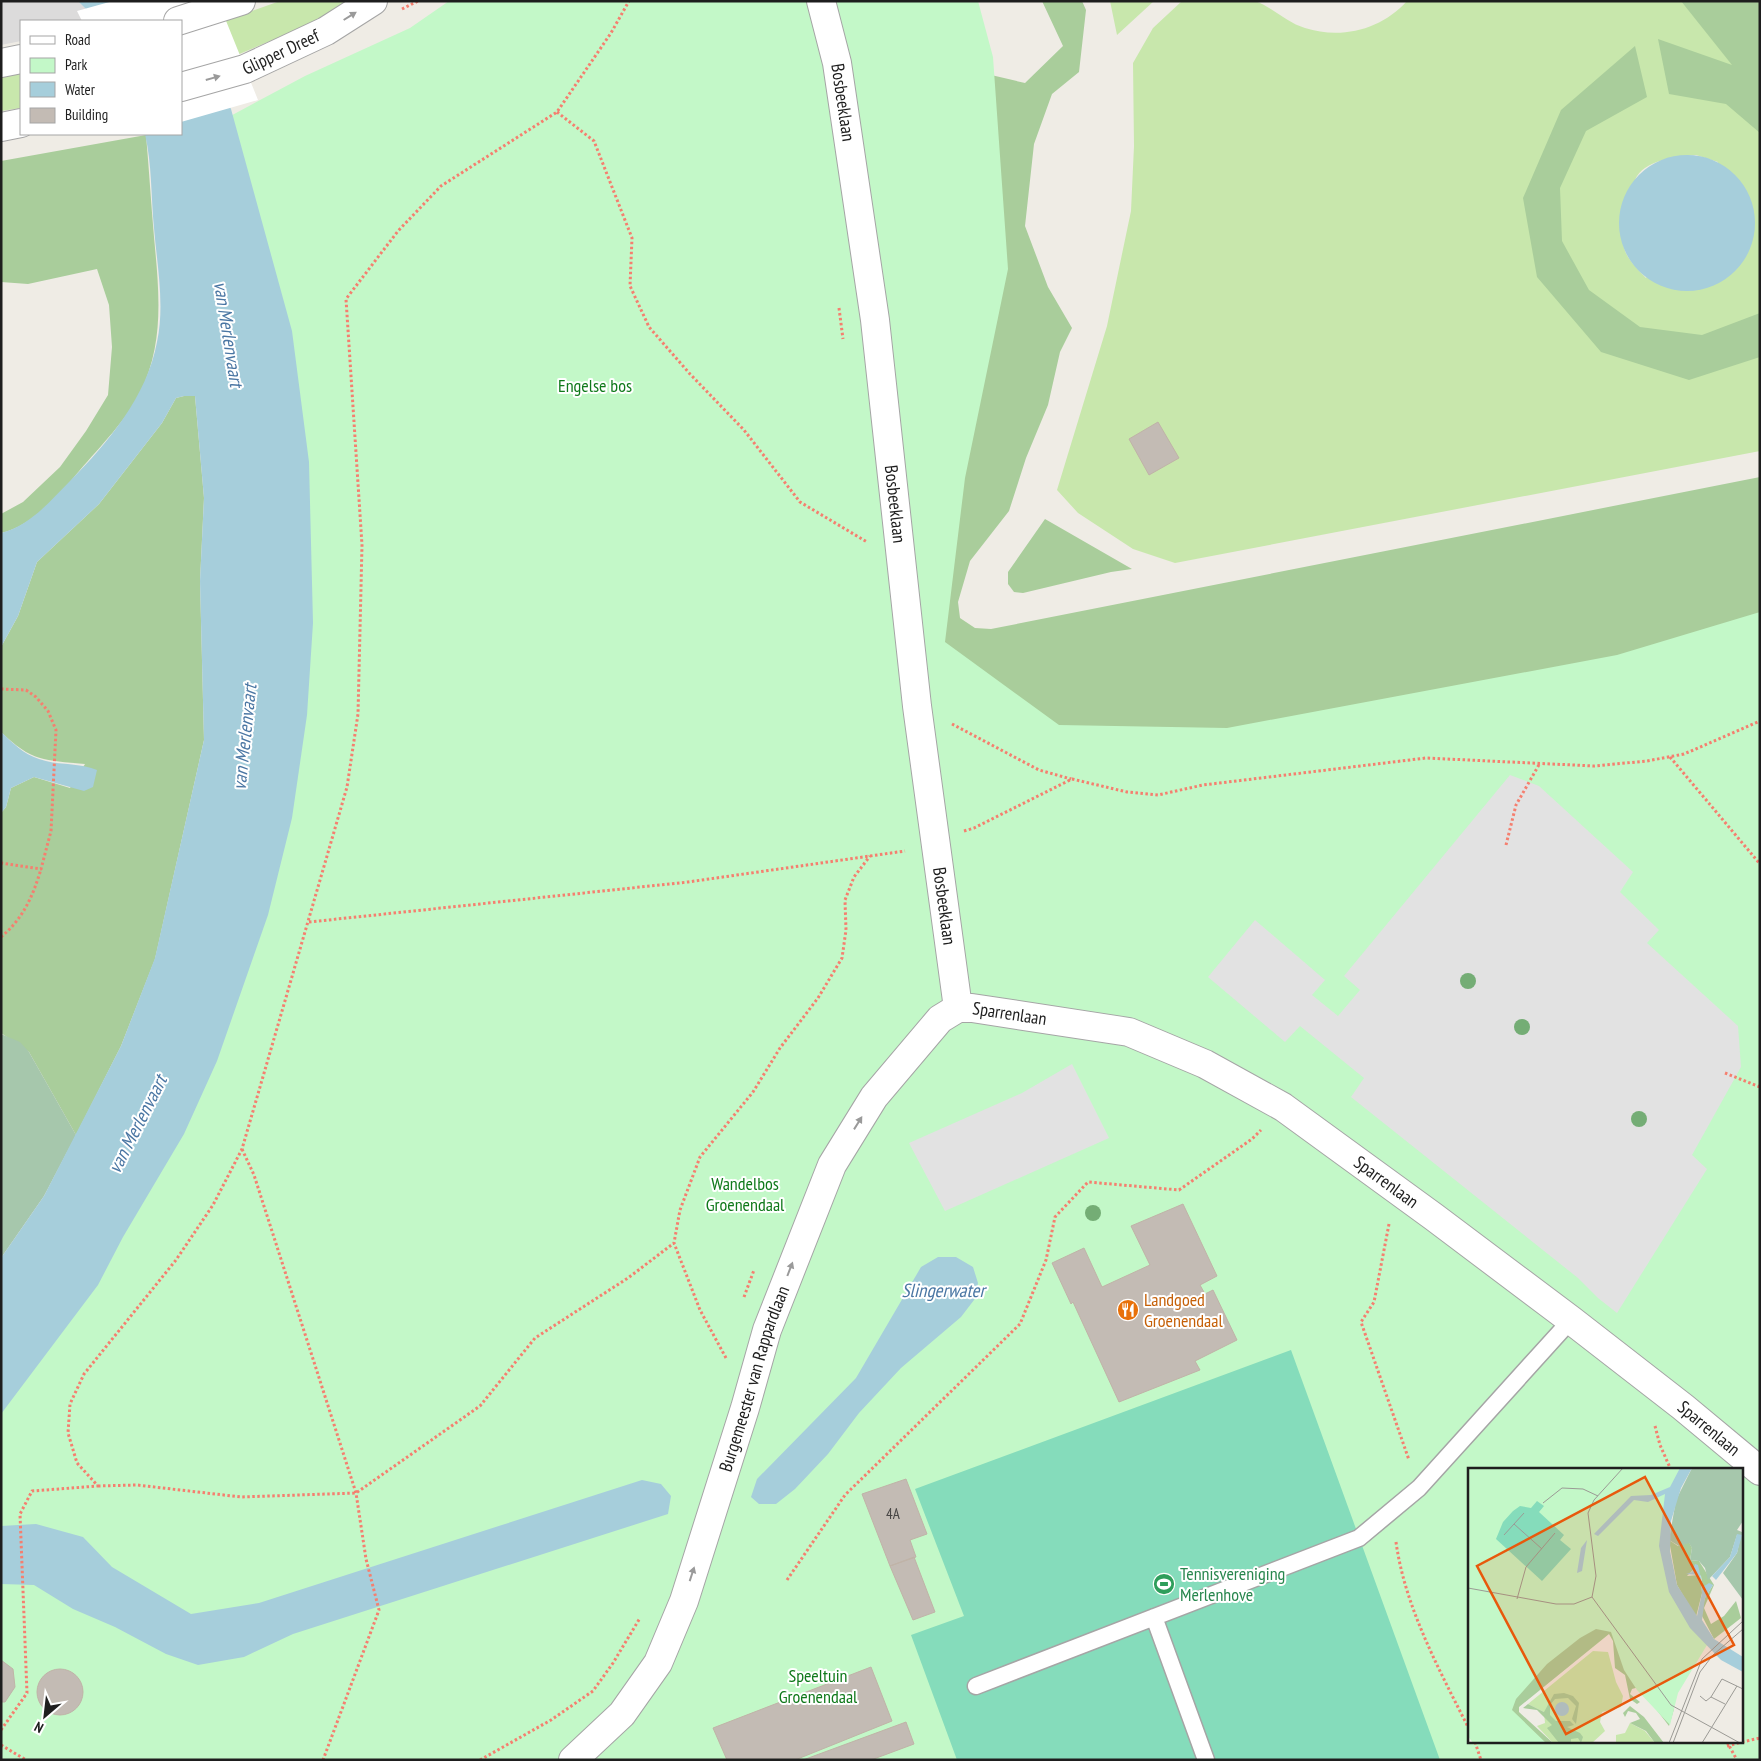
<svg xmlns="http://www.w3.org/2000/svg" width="1761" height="1761" viewBox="0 0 1761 1761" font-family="'PT Sans Narrow',sans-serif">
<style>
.residential{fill:#dcdbdb}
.grass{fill:#c8e7ac;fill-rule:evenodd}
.forest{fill:#a9cd9b}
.cemetery{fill:#a6c7ac}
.park{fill:#c3f8c8;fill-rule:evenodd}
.pitch{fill:#85dcbb}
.parking{fill:#e2e2e2}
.water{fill:#a6cedb}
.pier{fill:#fff}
.building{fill:#c3bbb4;stroke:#c0b3a7}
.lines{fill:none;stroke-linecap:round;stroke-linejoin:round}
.service-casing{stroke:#a5a5a5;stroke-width:19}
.minor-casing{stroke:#a5a5a5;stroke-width:30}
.tertiary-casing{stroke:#a5a5a5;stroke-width:30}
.path{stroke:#f57f6f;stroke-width:3;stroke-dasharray:2.5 2.5;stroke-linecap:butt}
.service{stroke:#fff;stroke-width:16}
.minor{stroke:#fff;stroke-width:28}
.tertiary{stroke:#fff;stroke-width:28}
.tree{fill:#74ad75}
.oneway{fill:#9a9a9a}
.labels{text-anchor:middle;stroke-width:4;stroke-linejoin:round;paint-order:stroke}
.number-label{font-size:15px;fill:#474544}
.street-label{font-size:18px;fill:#1e1e1e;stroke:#fff}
.park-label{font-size:18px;fill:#0f791a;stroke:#fff}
.food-label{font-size:18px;fill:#c56008;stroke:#fff;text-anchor:start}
.leisure-label{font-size:18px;fill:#27864d;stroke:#fff;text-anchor:start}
.water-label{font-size:19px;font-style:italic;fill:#4a76a3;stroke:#fff}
.inset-road{fill:none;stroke:#9b9a95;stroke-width:1}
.view{fill:#e8590c;fill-opacity:0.15;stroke:#e8590c;stroke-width:2.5}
.inset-edge{fill:none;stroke:#1e1e1e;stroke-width:2.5}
</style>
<rect width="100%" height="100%" fill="#efece5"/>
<path class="residential" d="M1,1H79L86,9L84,21H21V41L1,45Z"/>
<path class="grass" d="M280,1H352L313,23L211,66L193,32Z
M1110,1H1154L1117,35Z
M1182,1C1194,1 1247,0 1255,1C1272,7 1287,23 1305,28C1342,40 1382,29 1407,1H1760V451L1175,563L1133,549L1078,513L1057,490L1107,326L1131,211L1134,146L1133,63L1153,28ZM1696,155L1718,162L1646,278C1619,250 1620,247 1628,210C1630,200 1631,189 1635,180C1643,160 1678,156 1696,155Z
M21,72V108L1,111V76Z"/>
<path class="forest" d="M1042,1H1082L1086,10L1079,72L1052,94L1034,144L1025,226L1048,287L1072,328L1060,352L1048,405L1026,458L1009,511L970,561L958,602L960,618L975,628L991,629L1760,477V1448L1184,1038L919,604L961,68L1025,83L1063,46Z
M1681,1H1760V133L1726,104L1669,94L1658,39L1732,65Z
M1635,46L1647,97L1586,131L1560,188L1562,241L1589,290L1640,327L1702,335L1760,313V357L1689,380L1601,352L1537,277L1523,198L1561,110Z
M146,135C149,169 151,203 154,237C159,291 165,342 140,393C128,418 99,448 80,470C60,494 33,526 1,533V514L23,502L60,467L86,431L108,395L112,347L109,305L97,269L28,284L1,282V161Z
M184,396H195L204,498L200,581L204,740L155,959L121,1046L76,1135L29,1052L1,1033V813L6,807L11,788L34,777L70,788L85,764C44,760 32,762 1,732V647L18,616L37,562L99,504L162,423L176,398Z
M1045,519L1132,569L1111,572L1023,593L1014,592L1008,584V572Z"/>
<path class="cemetery" d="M1,1034L20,1042L29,1052L76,1135L44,1196L1,1258Z"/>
<path class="park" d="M449,1H978L993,57L1008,269L965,478L945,642L1059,725L1227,728L1617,655L1760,612V1760H1V1355L204,1029L223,120L305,76L410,28ZM1470,1470H1742V1742H1470Z"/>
<path class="pitch" d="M1291,1350L1440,1760H957L911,1635L964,1616L915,1489Z"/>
<path class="parking" d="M1510,775L1539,786L1633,872L1620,892L1659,930L1647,943L1738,1026L1741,1067L1692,1155L1707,1169L1617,1313L1598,1298L1578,1278L1351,1097L1364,1078L1300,1026L1285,1042L1208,977L1255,920L1325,980L1312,995L1338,1016L1360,990L1344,976Z
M1072,1064L1109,1138L945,1211L909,1143L1022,1093Z"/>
<path class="water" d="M78,1H177L231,109L292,331L309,462L313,623L307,715L292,818L268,915L217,1061L184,1134L123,1237L98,1285L1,1414V1258L44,1196L121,1046L155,958L204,740L200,581L204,498L195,396H184L176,398L162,423L99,504L37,562L18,616L1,647V533C30,526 50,501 70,481C108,443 147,396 157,342C165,305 157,265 154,228C151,197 152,164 145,134H181V21L86,9Z
M1619 223a68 68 0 1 1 136 0a68 68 0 1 1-136 0Z
M1,732C13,743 23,754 39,759C58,766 78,762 97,770L93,787L84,791L34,777L11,788L6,807L1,813Z
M938,1257H956L973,1267L978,1283L974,1300L961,1317L901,1368L859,1413L828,1454L795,1489L776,1504H759L751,1497L757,1479L856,1378L921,1267Z
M642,1480L661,1484L671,1496L668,1514L293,1634L244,1657L198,1665L166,1654L115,1627L73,1609L34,1585L1,1584V1526L36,1524L83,1537L112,1567L191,1614L259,1603Z"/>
<path class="pier" d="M113,1H218L258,100L181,122V21H82L77,11Z"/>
<path class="building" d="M1158,422L1179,458L1149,475L1129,439Z
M1183,1204L1217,1276L1200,1285L1205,1294L1213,1290L1237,1340L1195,1361L1200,1370L1119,1402L1073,1302L1071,1304L1052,1263L1084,1248L1102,1287L1150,1265L1131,1226Z
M906,1479L927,1534L910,1540L916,1557L890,1566L862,1494Z
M914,1557L935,1612L913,1620L890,1566Z
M1,1660L13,1669L15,1687L5,1702H1Z
M871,1667L892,1721L795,1760H727L713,1728Z
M37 1692a23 23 0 1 1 46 0a23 23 0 1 1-46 0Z
M906,1722L914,1744L871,1760H803Z"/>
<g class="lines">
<g class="service-casing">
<path id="service" d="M1154,1617L1206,1760
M976,1686L1359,1538L1419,1488L1571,1320"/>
</g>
<g class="minor-casing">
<g id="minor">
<path id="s1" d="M821,1L837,63L875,320L917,706L958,1008"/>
<path id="s2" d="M958,1008H972L1129,1032L1205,1064L1283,1107L1434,1217L1571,1320L1683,1407L1760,1471"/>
<path id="s3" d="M573,1760L622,1714L658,1663L684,1601L745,1408L767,1330L832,1165L874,1097L940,1019L958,1008"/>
</g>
</g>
<g class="tertiary-casing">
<g id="tertiary">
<path d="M178,21L241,1"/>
<path d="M1,63L21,59"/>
<path id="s4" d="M181,87L245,69L326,31L373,1"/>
<path d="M1,127L21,123"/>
</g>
</g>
<path class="path" d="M402,9L418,1
M557,112L594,141L632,238L630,286L649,327L690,374L744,430L800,502L867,542
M839,308L843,339
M1,689L26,690L36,697L48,711L56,730L51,831L41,869L1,863
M952,724L1039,770L1071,779
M1670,757L1760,864
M964,831L974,828L1072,779L1127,792L1158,795L1203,785L1426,758L1594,766L1647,761L1684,754L1760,721
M1506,845L1516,805L1540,763
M309,922L688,882L905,851
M1,937C23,919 33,896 41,869
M1725,1073L1760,1087
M242,1149L254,1175L356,1493L366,1559L379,1610L323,1760
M1389,1224L1374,1302L1361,1322L1409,1460
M744,1297L754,1270
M726,1358L700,1310L674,1243L680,1210L700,1157L753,1092L780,1048L818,998L842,958L846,930L845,900L854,877L870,856
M1655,1426L1660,1445L1671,1470
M98,1486L137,1485L241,1497L356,1493L480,1406L535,1338L628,1278L674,1243
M1396,1542C1405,1608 1440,1671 1470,1731
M787,1580L845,1495L1020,1324L1046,1260L1055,1217L1088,1182L1179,1190L1252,1139L1261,1130
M1,1730L27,1693L20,1514L32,1491L98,1486L77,1463L68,1433L70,1404L84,1374L176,1260L213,1205L242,1149L347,787L358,714L362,545L346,299L398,231L441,186L557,112L611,33L629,1
M1475,1742L1481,1760
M1727,1742L1737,1760
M1742,1742L1760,1738
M1,1745L26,1760
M1727,1746L1742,1742
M480,1760L551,1720L593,1691L613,1663L640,1618"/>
<use href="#service" class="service"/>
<use href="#minor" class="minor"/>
<use href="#tertiary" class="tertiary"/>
</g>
<g class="tree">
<circle cx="1468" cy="981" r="8"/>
<circle cx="1522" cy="1027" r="8"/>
<circle cx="1639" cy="1119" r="8"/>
<circle cx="1093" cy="1213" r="8"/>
</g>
<defs><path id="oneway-solid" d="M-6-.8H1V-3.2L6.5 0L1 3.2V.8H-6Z" transform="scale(1.25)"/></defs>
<g class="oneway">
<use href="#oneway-solid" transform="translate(350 16) rotate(-32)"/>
<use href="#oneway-solid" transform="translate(213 78) rotate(-16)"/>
<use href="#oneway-solid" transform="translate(858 1123) rotate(-58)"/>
<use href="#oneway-solid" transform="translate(790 1269) rotate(-69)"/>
<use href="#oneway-solid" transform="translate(692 1574) rotate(-72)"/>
</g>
<defs>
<g id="restaurant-disc" transform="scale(1.125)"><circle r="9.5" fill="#e8710a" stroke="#fff"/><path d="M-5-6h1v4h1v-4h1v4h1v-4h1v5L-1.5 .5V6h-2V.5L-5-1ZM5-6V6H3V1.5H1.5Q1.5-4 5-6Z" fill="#fff"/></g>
<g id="stadium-disc" transform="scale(1.125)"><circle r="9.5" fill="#2e9e5b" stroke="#fff"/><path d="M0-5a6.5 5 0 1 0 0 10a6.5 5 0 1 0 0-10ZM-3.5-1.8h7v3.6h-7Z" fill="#fff"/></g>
</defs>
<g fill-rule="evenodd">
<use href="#restaurant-disc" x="1128" y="1310"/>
<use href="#stadium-disc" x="1164" y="1584"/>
</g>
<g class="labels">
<g class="number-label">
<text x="893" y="1519">4A</text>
</g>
<g class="street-label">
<text dy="6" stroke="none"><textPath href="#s4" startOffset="106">Glipper Dreef</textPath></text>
<text dy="6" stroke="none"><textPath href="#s1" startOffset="104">Bosbeeklaan</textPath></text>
<text dy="6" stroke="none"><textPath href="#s1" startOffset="509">Bosbeeklaan</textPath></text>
<text dy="6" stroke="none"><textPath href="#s1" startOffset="914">Bosbeeklaan</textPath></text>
<text dy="6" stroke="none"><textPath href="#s2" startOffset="52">Sparrenlaan</textPath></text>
<text dy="6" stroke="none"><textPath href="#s2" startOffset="472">Sparrenlaan</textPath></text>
<text dy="6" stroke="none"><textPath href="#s3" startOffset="430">Burgemeester van Rappardlaan</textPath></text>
<text dy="6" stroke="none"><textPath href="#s2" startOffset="878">Sparrenlaan</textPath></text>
</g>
<g class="park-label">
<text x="595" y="392">Engelse bos</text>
<text x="745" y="1190">Wandelbos<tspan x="745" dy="21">Groenendaal</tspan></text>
<text x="818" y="1682">Speeltuin<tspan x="818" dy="21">Groenendaal</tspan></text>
</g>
<g class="food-label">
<text x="1144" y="1306">Landgoed<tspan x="1144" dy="21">Groenendaal</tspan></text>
</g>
<g class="leisure-label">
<text x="1180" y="1580">Tennisvereniging<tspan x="1180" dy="21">Merlenhove</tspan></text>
</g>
<g class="water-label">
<text transform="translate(229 334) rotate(81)" y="7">van Merlenvaart</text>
<text transform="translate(244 737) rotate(-84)" y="7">van Merlenvaart</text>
<text transform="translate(137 1124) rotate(-63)" y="7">van Merlenvaart</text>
<text x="943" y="1297">Slingerwater</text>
</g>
</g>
<g transform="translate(1468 1468)">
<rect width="275" height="275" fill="#efece5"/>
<path d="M125,183L140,184L148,214L155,228L153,239L134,244L132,254L137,263L124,275H85L69,258L77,255L76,244L60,236ZM162,255L177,263L187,275H148V267L157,265Z" fill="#c8e7ac"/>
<path d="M201,72L210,78L221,74L224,80L222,92L231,93L246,117L236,140L243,156L256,148L268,133L273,150L246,171L233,146L237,130L245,117L235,119L233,108L225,102L219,108L230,107L233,113L234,125L228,149L209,117ZM0,122L120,134L206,241L201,258L171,219L164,221L162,226L172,234L169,236L162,231L157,207L147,200L145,173L141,166L51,239V244L85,275H25ZM96,225L105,228L111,235L108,256L104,251L108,238L100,230L87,231L82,237V247L88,253H102L106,257L99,259L112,265L115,269L113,275L110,270L103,271V275H91L79,260L84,257L69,242L55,240L60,236L76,244L86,226ZM162,238L176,249L196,275H187L178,263L162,255L172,251L168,245L160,243L157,249L155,245Z" fill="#a9cd9b"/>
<path d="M224,0H275V53L269,62L274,64L275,60V132L255,105L269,85L273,67H269L262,89L240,112L237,100L231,93L222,92L224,80L221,75L211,78L201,72L208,32Z" fill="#a6c7ac"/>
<path d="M0,0H214L195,89L239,177L210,225L202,257L169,222L156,202L143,164L128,161L112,170L79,196L48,231L44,242L78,275H5L0,268Z" fill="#c3f8c8"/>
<path d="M69,33L76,38L71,44L96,67L92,72L103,81L74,113L28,71L35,54L45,43L52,38L63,40Z" fill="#85dcbb"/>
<path d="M212,0H224L213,20L203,53L202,83L209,117L229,148L234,125L233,113L230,107L218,106L224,104L227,96L230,97L235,119L241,115L245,117L237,130L234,152L246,171L275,189V204L253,192L222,160L201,124L191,78L197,26L180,34L166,32L130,68L126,66L163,28L183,27L202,19ZM269,66L274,67L269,85L248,112L244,108L262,89ZM119,72L114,103L109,105L113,80ZM87 241a7 7 0 1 1 14 0a7 7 0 1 1-14 0Z" fill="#a6cedb"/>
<path class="inset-road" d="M75,35L94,20L115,21L130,28M46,56L74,81M36,67L56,45M0,120L88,136H106L124,129M124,129L203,237L272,275M124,129L128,108L120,45L126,32L155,0M49,131L58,99L87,65M232,228L238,233L243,229L257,236M243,229L254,211L275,221M201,275L234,191L275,153M205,275L232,204L245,187L275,161M234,275L269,218"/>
<path class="view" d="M177,9L266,177L98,266L9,98Z"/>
<rect width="275" height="275" class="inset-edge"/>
</g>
<rect width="1761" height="1761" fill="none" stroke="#1e1e1e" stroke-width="5"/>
<rect x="20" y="20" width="162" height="115" fill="#ffffff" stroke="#a5a5a5"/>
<rect x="30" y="36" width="25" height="8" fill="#ffffff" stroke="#a5a5a5"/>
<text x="65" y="45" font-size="15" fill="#1e1e1e">Road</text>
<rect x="30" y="58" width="25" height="15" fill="#c3f8c8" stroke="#a5a5a5"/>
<text x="65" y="70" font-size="15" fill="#1e1e1e">Park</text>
<rect x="30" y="82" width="25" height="15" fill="#a6cedb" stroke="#a5a5a5"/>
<text x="65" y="95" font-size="15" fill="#1e1e1e">Water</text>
<rect x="30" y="108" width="25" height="15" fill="#c3bbb4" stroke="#a5a5a5"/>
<text x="65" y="120" font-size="15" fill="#1e1e1e">Building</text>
<g transform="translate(45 1716) rotate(208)" stroke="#ffffff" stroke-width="4" paint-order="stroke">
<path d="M0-4L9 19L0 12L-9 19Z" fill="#1e1e1e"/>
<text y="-8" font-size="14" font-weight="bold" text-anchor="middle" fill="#1e1e1e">N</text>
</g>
</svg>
